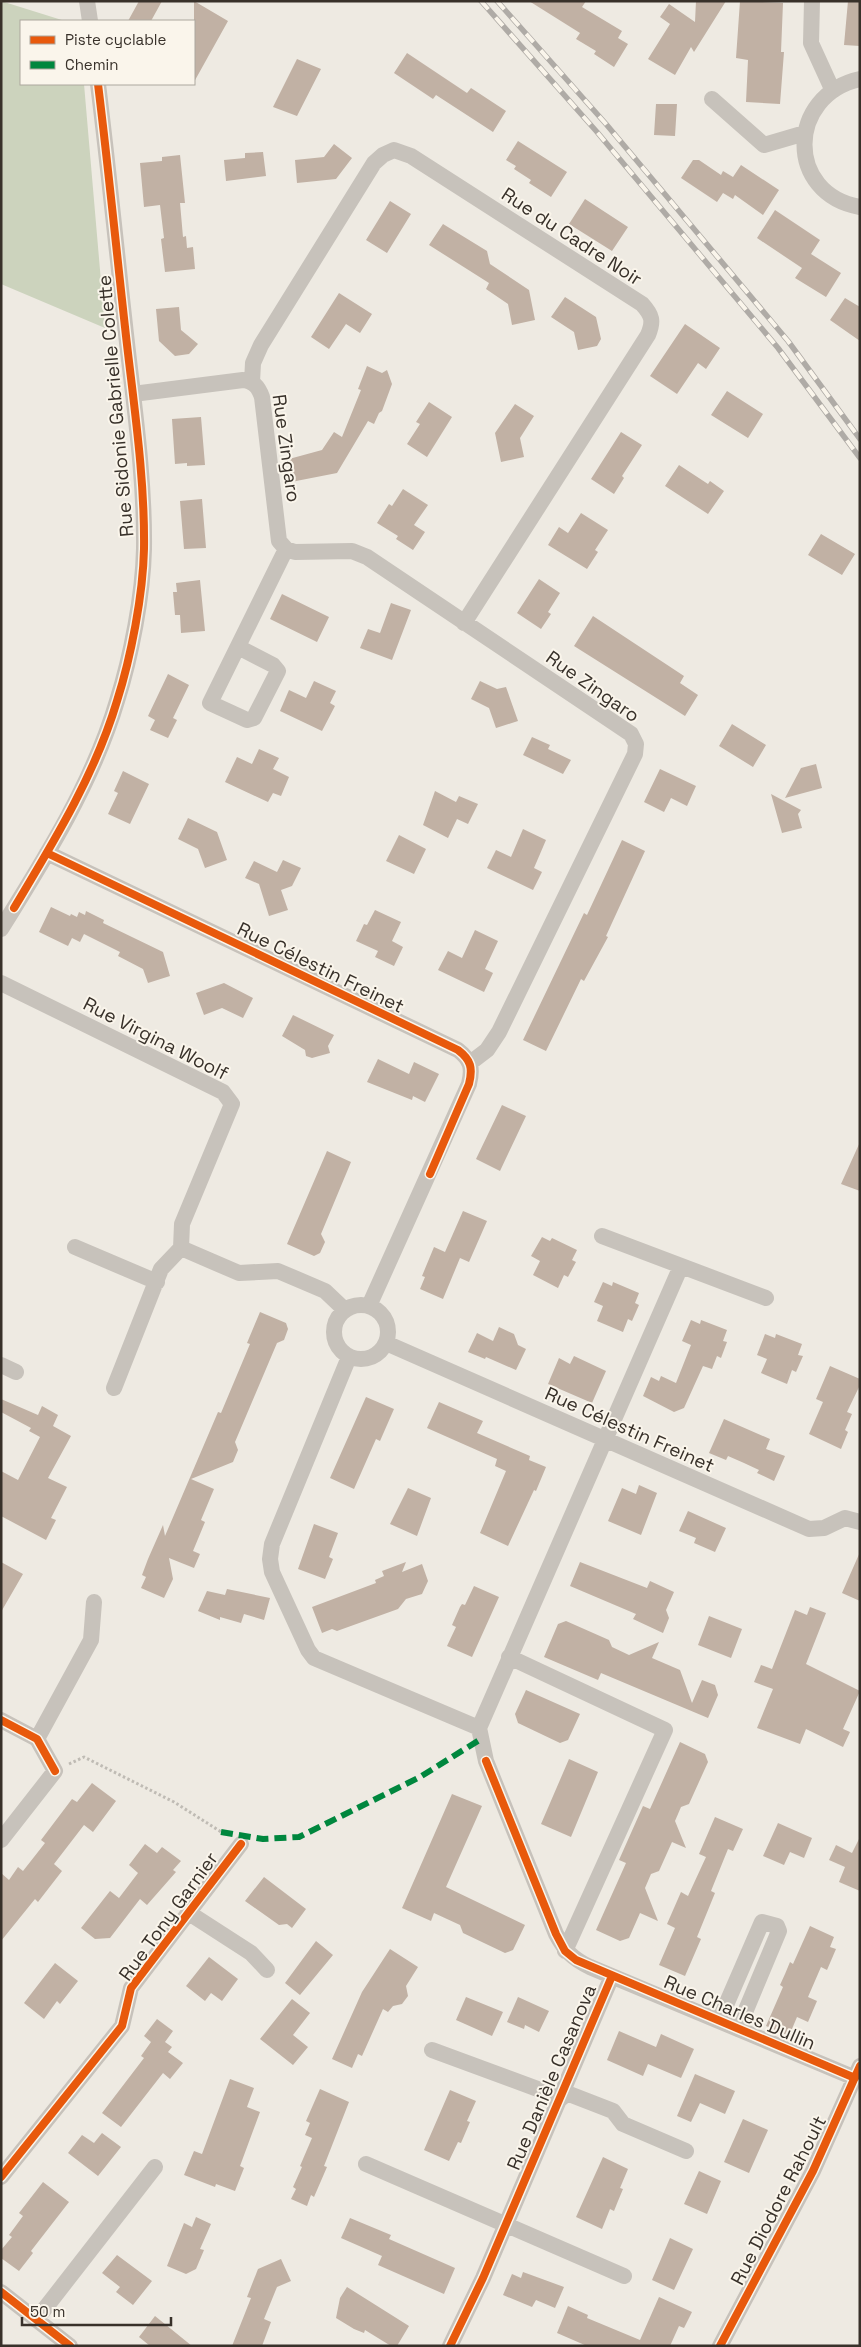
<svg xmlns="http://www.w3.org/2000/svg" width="861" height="2347" viewBox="0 0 861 2347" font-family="'Space Grotesk',sans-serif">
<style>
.green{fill:#ccd3bd}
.building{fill:#c1b1a4}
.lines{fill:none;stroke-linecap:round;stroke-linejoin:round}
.path{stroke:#bfbbb4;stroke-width:3;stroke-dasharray:2.5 2.5;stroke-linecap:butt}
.minor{stroke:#c7c2bb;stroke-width:16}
.rail-casing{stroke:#afaba6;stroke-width:5.5}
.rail{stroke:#faf5eb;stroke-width:4;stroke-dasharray:11;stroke-linecap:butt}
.quiet{stroke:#00873e;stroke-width:6;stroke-dasharray:12 6;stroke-linecap:butt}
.cycleway-casing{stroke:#faf5eb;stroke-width:11}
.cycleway{stroke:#e8590c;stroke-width:8}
.labels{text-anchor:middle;stroke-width:4;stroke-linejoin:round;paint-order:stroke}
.street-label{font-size:19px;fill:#38312a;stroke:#faf5eb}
</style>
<rect width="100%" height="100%" fill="#eeeae2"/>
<path class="green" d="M1,1L65,21H21V84H84L105,328L1,284Z"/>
<path class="building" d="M139,1H162L151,21H128Z
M194,1L228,21L194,82Z
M529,1H586L582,7L622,31L618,38L628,44L614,67L594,54L596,51L576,39L580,33Z
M696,1H726L694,52L691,47L675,75L648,59L670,24L660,17L669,4L695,22Z
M740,1L783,3L781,52H784L780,104L746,102L748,60L736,58Z
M848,1H860V46L844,45Z
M407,53L467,93L471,88L506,111L493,132L436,95L433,99L394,73Z
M297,59L321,69L297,116L273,107Z
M656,104H677L675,136L654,135Z
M518,141L567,172L551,197L529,183L531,180L514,169L516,166L506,160Z
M334,144L352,158L336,179L297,183L295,160L324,157Z
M263,152L266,176L226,181L224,160L245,158V153Z
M180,155L185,203H180L183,237L186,236L187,248L193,247L195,269L165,272L161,239L164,238L160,205L144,207L140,163L162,161V157Z
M693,160H699L721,175L723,171L733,177L741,165L779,190L763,215L735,195L733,199L723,193L717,202L681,178Z
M585,199L628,227L612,251L569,224Z
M390,201L411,214L387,253L366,240Z
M775,210L820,240L811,254L841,273L826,297L795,278L802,268L757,238Z
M443,224L487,251L490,264L529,290L535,320L512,325L508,304L486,289L489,283L429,245Z
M339,293L372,314L360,333L346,324L329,349L311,337Z
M565,297L596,317L601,339L597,346L578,350L574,332L551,317Z
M845,298L860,307V341L830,320Z
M179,307L181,330L198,344L189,354L175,356L159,341L156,309Z
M685,324L720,348L706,369L698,363L677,394L650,376Z
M367,366L382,373L387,370L392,384L382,411L379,413L374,424L368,421L337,473L291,482L289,459L322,450L334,432L342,437L361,390L358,389Z
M727,391L763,414L748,438L711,415Z
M429,402L452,417L427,457L407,444L420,424L416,422Z
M515,404L534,416L520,438L524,457L501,462L495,433Z
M201,417L205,465L187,466V463L175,464L172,419Z
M621,432L642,445L622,476L624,478L614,494L591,479Z
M679,465L708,484L710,481L724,491L708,514L665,486Z
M403,489L428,505L414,525L425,532L413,550L396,539L398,536L377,523L389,504L392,506Z
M202,499L206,548L184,549L180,501Z
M581,513L608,530L595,550L598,552L587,569L548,545L559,527L568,533Z
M821,534L855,554L842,575L808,555Z
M539,579L560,593L548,612L551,614L541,629L517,613Z
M200,580L205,631L181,633L180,615H175L173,592H177L176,583Z
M282,594L329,617L317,642L270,619Z
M391,603L411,610L392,660L360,648L368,629L380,633Z
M593,616L684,676L680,683L698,695L685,716L574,646Z
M168,674L189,685L173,718L177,720L168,738L150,730L155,720L148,716Z
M314,681L336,691L330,703L335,706L322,731L280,711L289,690L306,698Z
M480,681L497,689L506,687L518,721L496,728L489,708L471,699Z
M732,724L766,745L753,767L719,746Z
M532,737L550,745L548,749L571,760L563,774L523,755Z
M259,749L279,758L273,769L289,777L281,796L273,793L268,802L225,782L237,757L252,764Z
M816,764L822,788L785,798L801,768Z
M660,769L696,786L687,806L671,798L664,812L644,802Z
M123,771L149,784L130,824L108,814L118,793L114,791Z
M435,791L456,802L459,796L478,804L468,824L457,819L448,838L423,825Z
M771,794L801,810L798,814L802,828L782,833Z
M188,818L217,832L227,860L205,868L198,849L178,839Z
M523,829L546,840L534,868L542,872L533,890L487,868L496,850L511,857Z
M399,835L426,849L414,874L386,861Z
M622,840L645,851L606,936L608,937L584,981L581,979L546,1051L523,1040L584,913L587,915Z
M283,860L301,868L292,886L281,890L288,910L269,916L259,884L245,878L254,861L277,872Z
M51,907L70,916L71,914L77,917L79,912L85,915L86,911L104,920L103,923L163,952L170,976L148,983L143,969L118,956L120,952L84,934L80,942L72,938L68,946L39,932Z
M375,910L401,922L392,941L403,947L394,966L375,957L378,951L356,941L364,924L367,925Z
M475,930L498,941L485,969L493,973L484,992L438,970L448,951L462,958Z
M224,983L253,998L243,1018L222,1008L204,1015L196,993Z
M293,1015L334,1035L328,1046L330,1053L312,1058L306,1056L305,1050L282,1036Z
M378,1059L409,1074L414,1062L439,1074L425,1102L413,1096L412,1100L367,1082Z
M502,1105L526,1116L500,1171L476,1159Z
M860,1142V1191L841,1184Z
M327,1151L351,1162L321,1234L325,1242L320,1253L314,1256L287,1244Z
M463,1211L487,1221L469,1262L460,1258L443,1299L420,1289L425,1277L422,1276L434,1247L445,1252Z
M542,1237L550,1241L552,1238L577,1250L572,1260L576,1262L568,1277L564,1275L558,1288L533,1275L540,1261L531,1256Z
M603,1282L612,1286L613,1282L639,1293L635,1303L639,1305L632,1321L628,1319L623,1332L597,1321L603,1306L594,1302Z
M260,1312L286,1323L288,1329L284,1340L277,1343L235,1442L238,1450L233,1462L191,1479L214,1489L201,1520L205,1522L193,1551L200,1554L194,1568L169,1558L173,1579L164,1598L141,1588L146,1577L142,1575L148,1559L163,1525L165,1536L218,1412L221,1413L250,1344L247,1343Z
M691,1320L700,1324L701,1320L727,1330L723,1341L727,1342L721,1358L717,1356L712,1369L703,1366L684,1408L674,1412L643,1396L651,1377L659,1381L661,1376L676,1383L691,1345L682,1341Z
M499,1327L514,1334L518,1345L526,1349L516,1370L486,1357L485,1359L468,1352L477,1333L493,1341Z
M765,1334L775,1338L776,1334L802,1344L798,1355L803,1356L796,1372L792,1370L787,1384L761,1373L767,1359L757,1355Z
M574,1356L606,1371L592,1403L548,1384L559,1358L570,1364Z
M830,1366L860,1379V1385L847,1412L852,1414L845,1430L848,1432L841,1449L809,1434L823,1402L816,1399Z
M366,1397L394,1409L380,1441L376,1439L354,1489L330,1478Z
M1,1399L38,1415L42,1406L58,1415L53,1426L71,1436L48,1478L67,1487L51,1518L56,1520L46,1540L1,1516V1471L18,1480L40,1437L29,1431L31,1428L1,1412Z
M439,1402L483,1421L477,1433L530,1456L529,1460L546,1467L536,1491L534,1490L508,1546L480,1533L506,1471L495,1466L497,1459L427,1428Z
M724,1419L770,1439L766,1449L785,1456L774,1481L757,1473L759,1470L744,1463L728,1456L726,1460L709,1453Z
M639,1485L657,1493L641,1535L608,1521L622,1488L636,1494Z
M408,1488L431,1498L417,1536L390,1524Z
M688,1511L726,1528L715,1552L694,1543L696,1538L679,1531Z
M314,1524L338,1533L329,1557L333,1559L325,1579L298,1569Z
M860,1552V1601L842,1593Z
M1,1562L23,1574L1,1612Z
M406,1562L402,1572L422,1564L428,1581L422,1594L406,1599L398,1609L337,1631L332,1629L322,1633L312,1607L376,1583L375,1580L384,1576L382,1571Z
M580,1562L647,1588L650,1581L674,1592L666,1610L669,1618L663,1633L633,1619L636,1614L570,1586Z
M474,1586L499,1597L472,1657L447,1646L456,1627L452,1625L460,1607L462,1604L465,1605Z
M227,1589L270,1598L264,1620L244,1614L241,1623L220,1617V1620L198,1611L207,1591L225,1595Z
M810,1607L826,1613L806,1664L860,1691L843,1729L850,1732L843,1747L806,1729L800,1744L757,1728L773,1689L754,1682L761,1665L772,1669L795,1610L807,1615Z
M709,1616L742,1629L731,1658L698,1645Z
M566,1621L609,1640L612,1647L629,1655L659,1642L652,1658L680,1670L692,1703L702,1680L715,1685L718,1695L708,1718L601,1673L598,1680L544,1657L558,1624Z
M526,1690L580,1714L568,1740L560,1743L518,1723L515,1714Z
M680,1742L705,1754L708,1762L689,1804L681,1807L675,1821L686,1848L672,1842L659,1871L651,1874L645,1888L658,1921L640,1913L629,1938L620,1941L596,1930L626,1863L619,1860L643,1806L650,1809Z
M569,1759L598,1772L571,1837L541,1824Z
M92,1783L116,1801L93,1832L84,1825L54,1864L62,1871L38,1902L35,1899L1,1941V1873L9,1880L18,1867L23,1871L45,1843L41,1840L72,1799L77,1802Z
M452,1794L482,1806L446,1887L525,1925L513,1950L505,1953L463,1933L460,1925L434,1913L431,1921L402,1908Z
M715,1817L743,1829L733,1851L728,1849L711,1891L715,1893L697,1937L701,1939L685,1976L659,1965L675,1928L667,1924L681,1892L688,1896L706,1857L699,1854Z
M778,1823L812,1838L804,1858L790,1852L784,1865L763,1856Z
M860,1837V1891L839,1882L845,1867L829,1860L836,1845L852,1853Z
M145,1844L157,1853L162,1847L181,1861L173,1870L176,1872L147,1905L140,1899L110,1938L95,1939L81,1928L110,1891L119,1898L138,1873L129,1865Z
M264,1877L306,1909L292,1928L287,1924L279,1925L245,1901Z
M810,1926L834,1937L830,1947L836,1949L827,1970L821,1967L808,1997L817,2001L808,2022L797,2017L789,2036L766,2026L783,1987L780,1985L785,1974L790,1962L793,1964Z
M316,1941L333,1955L300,1995L285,1983Z
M390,1949L418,1967L406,1986L408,1996L402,2004L393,2006L388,2012L383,2009L362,2056L358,2054L352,2068L332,2059L362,1992Z
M209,1957L238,1979L222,2001L211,1993L205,2001L186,1986Z
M55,1963L78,1981L60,2004L57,2001L44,2019L24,2003Z
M466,1997L503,2012L492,2036L456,2020Z
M518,1997L549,2011L539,2032L525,2025L524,2029L507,2022Z
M292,1999L310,2013L293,2035L308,2047L293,2065L260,2039Z
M157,2019L173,2031L165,2042L172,2047L168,2052L183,2063L170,2079L163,2073L121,2127L102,2113L144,2058L141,2056L151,2042L144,2036Z
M619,2031L656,2047L661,2034L694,2049L681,2078L648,2064L643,2076L607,2060Z
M695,2074L735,2091L725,2114L700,2103L691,2122L677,2116Z
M230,2079L254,2088L247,2107L260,2112L240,2166L244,2168L235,2191L216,2184L215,2187L184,2175L194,2151L202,2154Z
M320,2089L349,2102L324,2166L327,2167L314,2197L311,2195L307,2206L291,2199L296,2189L293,2187L302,2167L300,2166L312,2138L305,2135L310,2123L306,2121Z
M450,2090L476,2101L467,2121L470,2122L461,2143L458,2142L449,2161L424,2150Z
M743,2119L768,2130L749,2173L724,2162Z
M102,2133L121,2147L98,2176L68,2153L82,2135L94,2143Z
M603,2157L628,2169L620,2188L623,2189L618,2201L614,2211L610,2209L602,2229L576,2217Z
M699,2171L721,2181L707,2214L684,2204Z
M43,2182L69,2202L31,2251L33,2253L19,2271L1,2258V2250L12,2237L9,2235L23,2216L19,2213Z
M196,2217L211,2224L200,2249L204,2250L196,2269L186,2274L167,2266L184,2223L192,2227Z
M350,2218L391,2235L389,2239L455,2268L444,2294L378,2265L382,2256L341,2238Z
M670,2238L693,2249L674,2290L652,2280Z
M117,2255L152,2281L133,2305L116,2292L120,2287L102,2273Z
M281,2259L291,2281L277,2287L264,2319L271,2322L262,2346H232L251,2298L247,2297L258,2269Z
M523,2272L564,2287L555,2308L536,2300L532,2307L503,2295L512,2274L521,2278Z
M347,2287L409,2326L397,2346H391L365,2330L364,2333L354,2329L336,2318L340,2298Z
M659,2297L692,2312L684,2328L679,2326L670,2346H587L557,2333L568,2306L588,2315L587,2318L640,2340Z
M155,2316L192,2346H150L139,2337Z"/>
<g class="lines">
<path class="path" d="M69,1764L84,1757L174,1802L226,1835"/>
<path class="minor" d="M87,1L90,21
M812,1L811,43L832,89
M860,79C787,95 785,194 860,207
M712,99L764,145L805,133
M252,382L253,363L261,345L374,163L383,155L394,150L411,156L642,304C652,315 654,321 648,335L464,623
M133,394L243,380C254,382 258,386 262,397L279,541L286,549L295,552L352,551L367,557L631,734L636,744L635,754L499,1032L487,1050L470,1063
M238,647L273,665L278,671L254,718L247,720L210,703L286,549
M47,853L458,1050C471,1060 473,1068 469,1084L369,1306
M1,929C46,857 93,782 117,701C131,657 143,595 144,549C145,475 133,399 125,325C116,245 108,164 98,84
M1,983L223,1092L232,1104L182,1224L181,1248L239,1273L278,1271L325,1291L345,1310
M602,1236L766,1298
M75,1247L157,1282
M334 1332a27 27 0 1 1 54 0a27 27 0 1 1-54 0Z
M386,1343L809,1529L824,1528L845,1518L860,1522
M349,1357L272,1544L270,1559L272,1572L308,1650L314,1658L479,1728
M1,1365L16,1372
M114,1388L161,1269L181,1248
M509,1657L665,1730L565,1951
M1,1720L37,1739L55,1771L1,1840
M479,1728L486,1761L556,1934C565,1951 573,1959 590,1967L855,2078
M479,1728L681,1266
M37,1739L91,1640L94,1602
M189,1913L251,1953L267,1970
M719,2021L762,1922L777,1926L779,1931L738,2029
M432,2050L562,2098
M564,2092L613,2111L623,2124L686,2151
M366,2164L624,2276
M1,2177L122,2026L131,1988L241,1844
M1,2292L70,2346
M36,2320L155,2167
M450,2346L483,2278L612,1976
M720,2346L813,2171L860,2066"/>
<g class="rail-casing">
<path id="rail" d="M481,1L597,132L778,348L860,458
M497,1L606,124L788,341L860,439"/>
</g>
<use href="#rail" class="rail"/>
<path class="quiet" d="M221,1832L263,1839L299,1837L420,1777L481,1739"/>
<g class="cycleway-casing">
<path id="cycleway" d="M47,853L458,1050C471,1060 473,1068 469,1084L430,1174
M14,908C53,843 95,775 117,701C131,657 143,595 144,549C145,475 133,400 125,327C116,246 108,165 98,84
M1,1720L37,1739L55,1771
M486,1761L556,1934L565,1951L576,1960L855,2078
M1,2177L122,2026L131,1988L241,1844
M1,2292L70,2346
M450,2346L483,2278L612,1976
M720,2346L813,2171L860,2066"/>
</g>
<use href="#cycleway" class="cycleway"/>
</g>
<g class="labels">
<g class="street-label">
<text transform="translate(572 236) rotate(33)" y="7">Rue du Cadre Noir</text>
<text transform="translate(115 406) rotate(-95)" y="7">Rue Sidonie Gabrielle Colette</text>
<text transform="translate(287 448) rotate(82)" y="7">Rue Zingaro</text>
<text transform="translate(593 686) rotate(35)" y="7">Rue Zingaro</text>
<text transform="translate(321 967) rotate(26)" y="7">Rue Célestin Freinet</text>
<text transform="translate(156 1038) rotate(27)" y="7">Rue Virgina Woolf</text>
<text transform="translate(630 1429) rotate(24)" y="7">Rue Célestin Freinet</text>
<text transform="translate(168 1916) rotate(-54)" y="7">Rue Tony Garnier</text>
<text transform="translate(740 2012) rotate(23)" y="7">Rue Charles Dullin</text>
<text transform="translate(551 2077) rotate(-67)" y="7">Rue Danièle Casanova</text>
<text transform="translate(778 2200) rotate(-63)" y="7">Rue Diodore Rahoult</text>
</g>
</g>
<rect width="861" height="2347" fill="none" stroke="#38312a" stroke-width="5"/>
<rect x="20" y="20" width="175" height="65" fill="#faf5eb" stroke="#aca79e"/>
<rect x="30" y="36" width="25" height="8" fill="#e8590c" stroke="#aca79e"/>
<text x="65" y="45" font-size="15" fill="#38312a">Piste cyclable</text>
<rect x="30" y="61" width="25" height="8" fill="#00873e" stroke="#aca79e"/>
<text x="65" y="70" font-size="15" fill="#38312a">Chemin</text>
<path d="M22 2317v8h149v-8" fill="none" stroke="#38312a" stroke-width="2.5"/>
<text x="30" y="2317" font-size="15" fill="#38312a" stroke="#faf5eb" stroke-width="4" paint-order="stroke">50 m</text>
</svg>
